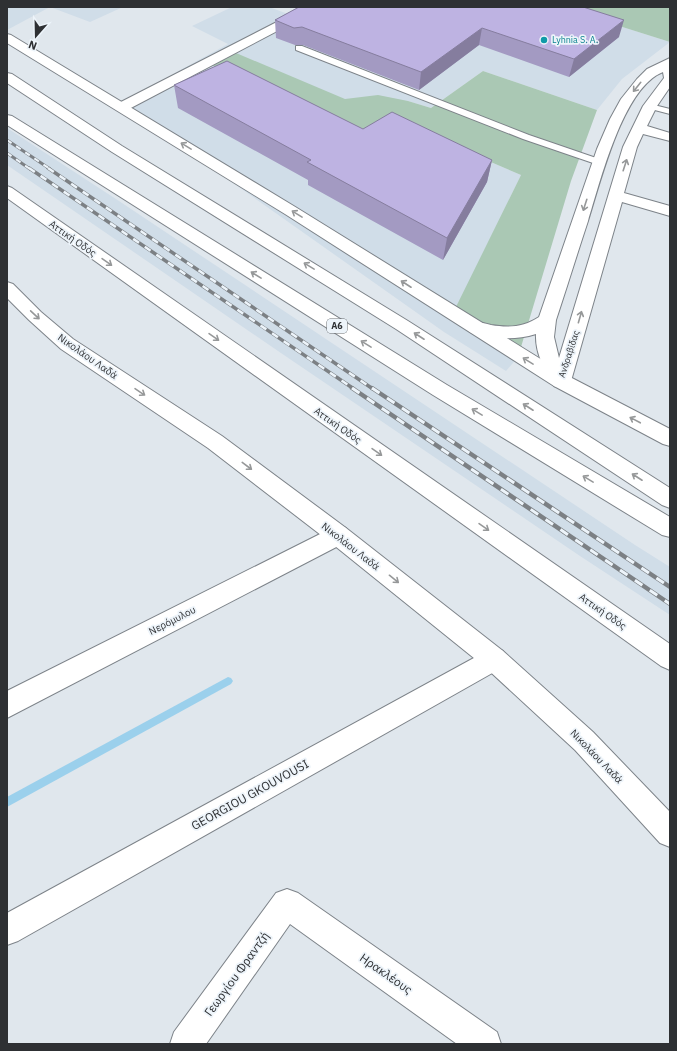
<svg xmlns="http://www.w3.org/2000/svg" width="677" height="1051" viewBox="0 0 677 1051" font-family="'IBM Plex Sans',sans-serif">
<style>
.built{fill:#d0dde8}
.green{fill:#aac8b4}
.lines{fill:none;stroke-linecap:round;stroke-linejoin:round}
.stream{fill:#9bd0ec;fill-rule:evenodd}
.lane-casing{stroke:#7d8389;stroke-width:2}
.street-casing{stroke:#7d8389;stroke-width:2}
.secondary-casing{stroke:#7d8389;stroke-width:2}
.highway-casing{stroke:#7d8389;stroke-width:2}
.lane{fill:#fff;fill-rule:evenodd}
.street{fill:#fff;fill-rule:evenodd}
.secondary{fill:#fff;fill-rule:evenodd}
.highway{fill:#fff;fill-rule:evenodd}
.rail-far2-casing{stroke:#7c8084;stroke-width:3}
.rail-far1-casing{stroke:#7c8084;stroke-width:3.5}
.rail-casing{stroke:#7c8084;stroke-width:4.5}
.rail-far2{stroke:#edf4fa;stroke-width:2;stroke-dasharray:5.5;stroke-linecap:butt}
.rail-far1{stroke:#edf4fa;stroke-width:2.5;stroke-dasharray:7;stroke-linecap:butt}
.rail{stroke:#edf4fa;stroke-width:3;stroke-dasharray:9;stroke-linecap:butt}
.wall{fill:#a39ac2}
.shaded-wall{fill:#857d9e}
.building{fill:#beb3e2;stroke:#857d9e}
.oneway{stroke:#969899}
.culture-dot{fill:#0f9aa8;stroke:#edf4fa;stroke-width:1.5}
.labels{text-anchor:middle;stroke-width:3.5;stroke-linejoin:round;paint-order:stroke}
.far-culture-label{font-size:9px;fill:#0d838f;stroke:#edf4fa;text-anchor:start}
.shield{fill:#edf4fa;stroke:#676b6f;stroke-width:1}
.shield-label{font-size:9px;font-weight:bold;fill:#2e3033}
.far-street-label{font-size:9px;fill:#2e3033;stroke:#edf4fa}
.street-label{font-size:10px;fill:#2e3033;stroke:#edf4fa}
.near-street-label{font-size:12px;fill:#2e3033;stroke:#edf4fa}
</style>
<rect width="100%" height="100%" fill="#e0e7ed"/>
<path class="built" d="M7,7H123L90,22L50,7L7,30Z
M232,7H269L288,14L301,7H559L670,42L622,79L597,110L483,71L431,108L408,101L402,124L521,175L453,315L518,357L506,371L444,332L120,103L228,44L192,26Z
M7,128L119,201L635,545L670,567V615L580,556L278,351L7,165Z"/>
<path class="green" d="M559,7H670V42Z
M236,53L345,99L378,95L408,101L431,108L483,71L597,110L571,181L518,357L452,315L521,175L402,124L377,139L212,65Z"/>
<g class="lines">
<path class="stream" d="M228,677L231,678L233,681L231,684L7,807V797Z"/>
<g class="lane-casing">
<path id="lane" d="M296,46H302L529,135L602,160L603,162L602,164H596L523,139L296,50Z
M647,104H650L670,109V114L647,108Z"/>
</g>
<g class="street-casing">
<path id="street" d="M306,7H321L319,9L127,110H117L115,107L117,104Z
M670,58V87L657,106L647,126L670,133V141L643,134L637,147L624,193L670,206V216L622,202L571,381L568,386L561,388L554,386C545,370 535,354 536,334C513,341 493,339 470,332L467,328L470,324C477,321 483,323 491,325C509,328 524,327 539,317L597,149L610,119L621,99L637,79L647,69ZM663,72L664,78L643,106L623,147L559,358L554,337L556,320C567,287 577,254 588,221C600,183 623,87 663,72Z
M338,525L346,528L349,535L346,542L7,718V691Z
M494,647L503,651L506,659L503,667L18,941L7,945V913Z
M287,889L298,893L497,1032L501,1044H457L290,924L206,1044H170L174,1032L276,893Z"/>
</g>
<g class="secondary-casing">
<path id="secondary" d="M7,34L11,35L297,208L568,376L670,429V446L663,444L554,386L285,214L7,43Z
M7,282L13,284L41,312L73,339L222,436L346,528L503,651L593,732L670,812V847L660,843L575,750L485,667L330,542L208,448L61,349L29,320L7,298Z"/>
</g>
<g class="highway-casing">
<path id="highway" d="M7,73L12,74L122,146L408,321L670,488V508L662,505L396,329L112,152L7,83Z
M7,115L12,116L447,385L670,517V537L662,535L433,395L7,125Z
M7,186L12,188L670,644V670L661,666L7,198Z"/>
</g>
<use href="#lane" class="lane"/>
<use href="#street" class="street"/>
<use href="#secondary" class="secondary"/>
<use href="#highway" class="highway"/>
<g class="rail-far2-casing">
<path id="rail-far2" d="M7,140L50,169
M7,153L30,169"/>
</g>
<g class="rail-far1-casing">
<path id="rail-far1" d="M29,168L354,389
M48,168L373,389"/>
</g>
<g class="rail-casing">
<path id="rail" d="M352,388L670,604
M372,388L670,587"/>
</g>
<use href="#rail-far2" class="rail-far2"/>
<use href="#rail-far1" class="rail-far1"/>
<use href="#rail" class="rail"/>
</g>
<path class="wall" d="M299,7L619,37L569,77L479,45L419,90L303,45H295L276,38L275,20Z
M174,85L492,160L487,182L443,260L308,185V180L178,108Z"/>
<path class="shaded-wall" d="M624,20L619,37L569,77L574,59Z
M482,28L479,45L419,90L421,72Z
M492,160L487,182L443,260L447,238Z"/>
<path class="building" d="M299,7H583L624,20L574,59L482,28L421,72L302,27L294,28L275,20Z
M227,61L363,129L392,112L492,160L447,238L307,162L311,160L174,85Z"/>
<defs><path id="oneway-shaft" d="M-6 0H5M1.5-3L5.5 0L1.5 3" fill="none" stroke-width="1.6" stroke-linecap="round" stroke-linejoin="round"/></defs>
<g class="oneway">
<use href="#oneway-shaft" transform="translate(637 87) rotate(129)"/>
<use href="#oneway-shaft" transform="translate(186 146) rotate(-149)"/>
<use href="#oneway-shaft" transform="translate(625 165) rotate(-72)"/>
<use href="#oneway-shaft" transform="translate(585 205) rotate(108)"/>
<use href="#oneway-shaft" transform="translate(297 214) rotate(-148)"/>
<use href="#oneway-shaft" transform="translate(107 262) rotate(35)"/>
<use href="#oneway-shaft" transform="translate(309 266) rotate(-149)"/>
<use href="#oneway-shaft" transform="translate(256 275) rotate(-148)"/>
<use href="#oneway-shaft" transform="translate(406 284) rotate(-147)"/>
<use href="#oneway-shaft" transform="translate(35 315) rotate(43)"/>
<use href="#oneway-shaft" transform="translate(580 317) rotate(-74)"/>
<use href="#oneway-shaft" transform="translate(419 336) rotate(-147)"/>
<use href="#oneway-shaft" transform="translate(214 337) rotate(35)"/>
<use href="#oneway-shaft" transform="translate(366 344) rotate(-148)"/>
<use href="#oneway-shaft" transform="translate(528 361) rotate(-148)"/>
<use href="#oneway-shaft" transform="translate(140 392) rotate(34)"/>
<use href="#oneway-shaft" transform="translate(528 407) rotate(-147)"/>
<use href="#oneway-shaft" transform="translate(477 412) rotate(-149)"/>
<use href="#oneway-shaft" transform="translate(635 420) rotate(-152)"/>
<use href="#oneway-shaft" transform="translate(377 452) rotate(35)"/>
<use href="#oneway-shaft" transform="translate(247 466) rotate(37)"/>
<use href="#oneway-shaft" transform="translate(637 477) rotate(-147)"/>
<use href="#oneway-shaft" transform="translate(588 479) rotate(-149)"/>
<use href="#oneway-shaft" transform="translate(484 527) rotate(35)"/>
<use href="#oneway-shaft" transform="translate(394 579) rotate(39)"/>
</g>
<circle class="culture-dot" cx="544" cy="40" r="4"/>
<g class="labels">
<g class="far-culture-label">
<text x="552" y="43">Lyhnia S. A.</text>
</g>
<rect class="shield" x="327" y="319" width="20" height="14" rx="3"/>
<g class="shield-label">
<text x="337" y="329">Α6</text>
</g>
<g class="far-street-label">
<text transform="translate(569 354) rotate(-72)" y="3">Ανδραβίδας</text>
</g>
<g class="street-label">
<text transform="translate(73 238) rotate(35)" y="4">Αττική Οδός</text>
<text transform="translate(88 356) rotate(35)" y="4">Νικολάου Λαδά</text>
<text transform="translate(338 425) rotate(35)" y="4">Αττική Οδός</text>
<text transform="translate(351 546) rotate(38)" y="4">Νικολάου Λαδά</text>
<text transform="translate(603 611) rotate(35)" y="4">Αττική Οδός</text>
<text transform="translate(172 620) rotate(-27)" y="4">Νερόμυλου</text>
<text transform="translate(597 756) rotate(46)" y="4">Νικολάου Λαδά</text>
</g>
<g class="near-street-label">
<text transform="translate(250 795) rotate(-29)" y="4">GEORGIOU GKOUVOUSI</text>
<text transform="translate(237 974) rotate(-54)" y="4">Γεωργίου Φραντζή</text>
<text transform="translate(386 974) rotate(35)" y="4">Ηρακλέους</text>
</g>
</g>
<rect width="677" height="1051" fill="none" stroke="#2e3033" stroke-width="16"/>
<g transform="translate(36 36) rotate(200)" stroke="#edf4fa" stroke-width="3" paint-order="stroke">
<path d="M0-3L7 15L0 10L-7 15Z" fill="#2e3033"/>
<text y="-6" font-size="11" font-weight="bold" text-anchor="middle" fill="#2e3033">N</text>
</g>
</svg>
